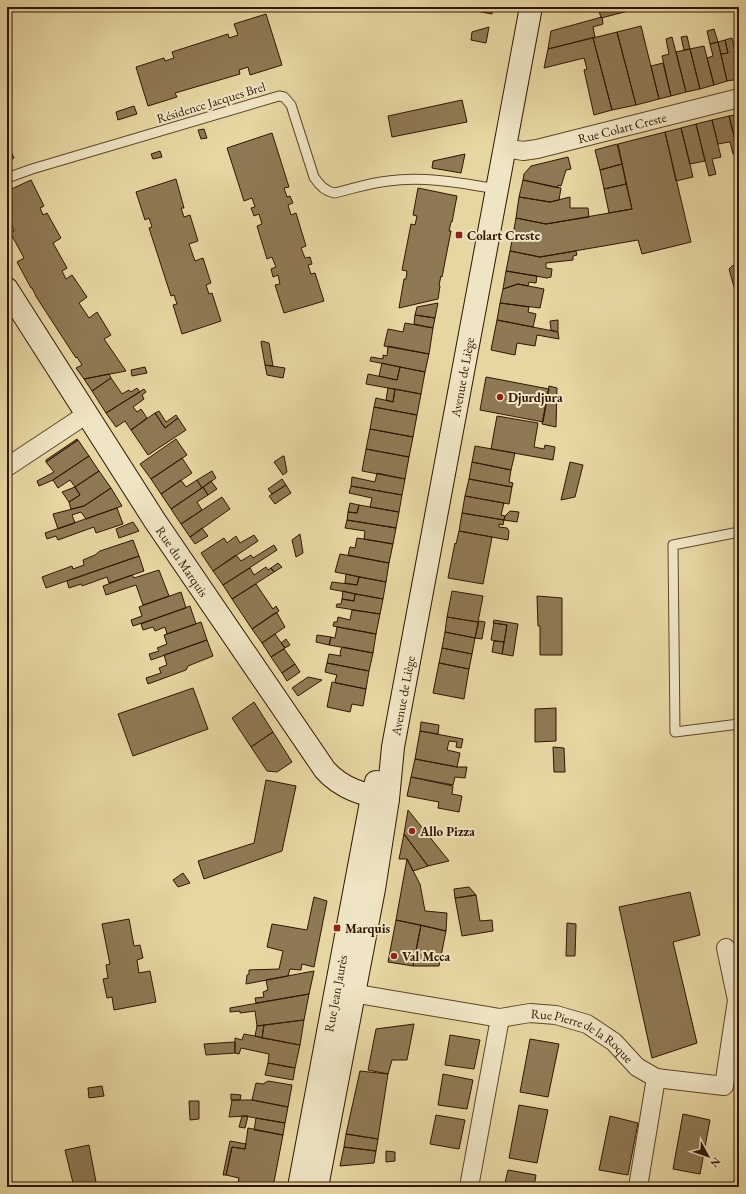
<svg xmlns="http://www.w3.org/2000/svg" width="746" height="1194" viewBox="0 0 746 1194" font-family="'EB Garamond',serif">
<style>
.building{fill:#8f7954;stroke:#311500}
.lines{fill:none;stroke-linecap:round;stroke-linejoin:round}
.lane-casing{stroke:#5e4528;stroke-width:11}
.street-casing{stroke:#5e4528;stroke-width:20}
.secondary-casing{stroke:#311500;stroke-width:24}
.lane{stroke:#efe4c3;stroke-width:9}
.street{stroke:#efe4c3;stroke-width:18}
.secondary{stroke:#efe4c3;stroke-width:22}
.poi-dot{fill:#8f2418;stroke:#efe4c3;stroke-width:1.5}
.labels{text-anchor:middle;stroke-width:4;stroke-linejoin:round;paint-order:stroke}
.street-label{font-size:13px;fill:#311500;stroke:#efe4c3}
.poi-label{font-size:13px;font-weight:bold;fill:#311500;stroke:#efe4c3;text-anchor:start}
</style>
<rect width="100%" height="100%" fill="#e6d6a2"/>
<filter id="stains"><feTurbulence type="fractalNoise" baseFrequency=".005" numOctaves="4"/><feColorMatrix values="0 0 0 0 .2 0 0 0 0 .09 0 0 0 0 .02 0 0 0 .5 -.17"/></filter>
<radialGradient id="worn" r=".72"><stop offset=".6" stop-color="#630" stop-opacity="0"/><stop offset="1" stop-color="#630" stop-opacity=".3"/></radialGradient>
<path class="building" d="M456,7H493L492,14Z
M598,7H644L601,18Z
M266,14L282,65L250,75L248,67L239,70L240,74L175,93L177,97L148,106L136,67L164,58L165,61L174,58L172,52L228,34L229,38L238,35L234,24Z
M602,17L603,24L593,27L595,37L548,49L551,31Z
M641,26L659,99L636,105L617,32Z
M489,27L486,43L471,40L472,32Z
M714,29L718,42L710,44L707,31Z
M617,32L636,105L612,110L593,38Z
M687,36L690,49L684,50L681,37Z
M672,37L686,92L671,96L662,56L669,54L666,39Z
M593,38L612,110L594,115L584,70L587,69L584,58L544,68L548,49Z
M732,38L739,69V79L727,81L721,54L728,53L725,40Z
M725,40L728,53L721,54L718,42Z
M718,42L727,81L714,85L707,58L713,56L710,44Z
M704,46L714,85L700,89L690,49Z
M690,49L700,89L686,92L676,52Z
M739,50V69L735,51Z
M663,63L671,96L659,99L651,66Z
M462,100L467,122L392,137L388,116Z
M134,106L137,114L118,120L116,112Z
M739,114V139L735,140L729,116Z
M729,116L738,153L733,154L730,142L718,144L712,120Z
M712,120L721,157L712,159L716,174L709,176L696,124Z
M696,124L705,161L690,164L681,128Z
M681,128L693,177L676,181L665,132Z
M204,129L207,138L201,139L198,130Z
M665,132L691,242L642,254L638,240L540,257L510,251L516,218L546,224L632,209L618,144Z
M272,133L289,187L284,188L287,197L290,196L293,203L288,205L291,215L296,213L306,246L301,248L305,258L310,257L312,264L308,265L311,274L315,273L324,301L284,313L275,285L280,284L278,275L273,277L271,269L276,267L272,257L267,259L257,226L262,224L259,214L254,216L251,208L255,207L252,198L244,201L227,148Z
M7,143L14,158L7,161Z
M617,144L622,164L600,170L595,150Z
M160,151L162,157L153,159L151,154Z
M465,154L461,173L432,168L433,161Z
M568,157L571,169L566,170L561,186L558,185V188L523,180L524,174L531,166Z
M622,164L626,184L604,189L600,170Z
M176,179L184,208H181L184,217L190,215L198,241L189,244L195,261L203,258L211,283L206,285L209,294L212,293L221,321L182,334L173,305L177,304L174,295L171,296L149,228L152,227L149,218L145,220L136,192Z
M31,180L44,206L40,208L43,215L47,213L61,238L53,243L67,268L62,271L66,279L72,275L87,297L79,303L89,318L97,312L111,335L104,339L126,371L84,379L76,368L82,365L77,357L76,358L37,298L32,288H31L17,262L24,258L10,232L14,231L10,222L7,224V191Z
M523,180L561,188L559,200L550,202L519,197Z
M626,184L632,209L609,213L604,189Z
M418,188L457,196L452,222H451L449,231H451L442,277L441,276L439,285L440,286L438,299L399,308L404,279H406L407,271L402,270L411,224L415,225L417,216L413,215Z
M519,197L550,202L570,197V208H588L589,217L546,224L516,218Z
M510,251L540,257L576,251L577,255L573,256V260L546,263V268L552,269L551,277L547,278L506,271Z
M738,264L739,288L737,289L734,287L729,269L732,266Z
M506,271L537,276L536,283L529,282L528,286L518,284L503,289Z
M518,284L544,289L540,308L500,303L503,289Z
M438,303L435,318L415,315L417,307Z
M500,303L529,307L528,312L536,314L533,327L497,320Z
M415,315L435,318L433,328L414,324Z
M497,320L558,332L559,339L537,335L535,346L517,343L515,355L491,350Z
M558,320V332L551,330L550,321Z
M405,323L433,328L429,354L384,346L388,329L403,332Z
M262,341L269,343L273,366L265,365L261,342Z
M388,346L429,354L425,372L370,361L371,357L383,359V355L387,356Z
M382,363L400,367L397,380L379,376Z
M265,365L285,368L283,378L267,375Z
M145,367L147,373L132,376L131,370Z
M400,367L425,372L421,394L366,384L368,374L397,380Z
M109,374L111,378L92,391L84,379Z
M486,377L549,389L543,422L480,410Z
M111,378L122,394L129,390L131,392L137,388L140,392L106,413L92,391Z
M549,386L557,388L556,427L542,424Z
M388,388L395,389L393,402L386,400Z
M144,389L146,392L142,395L144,399L133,407L137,412L141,409L147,418L131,430L125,421L116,427L106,413Z
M395,389L421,394L417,415L374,407L376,398L393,402Z
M374,407L417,415L413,437L370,429Z
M159,411L166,422L176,415L178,418L165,428L155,413Z
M155,413L165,428L178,418L186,430L148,455L131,430Z
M497,416L538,423L534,447L544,449L545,445L555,447L553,460L491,449Z
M370,429L413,437L409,457L366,449Z
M77,439L78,440L46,462V460Z
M176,439L187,455L151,479L140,464Z
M78,440L89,456L53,480L39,486L37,481L54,472L46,462Z
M475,446L515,453L511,470L472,462Z
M366,449L409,457L405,479L362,471Z
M89,456L99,471L75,487L70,480L58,488L53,480Z
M283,456H284L287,472L283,475L274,462Z
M182,458L192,473L161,494L151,479Z
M472,462L511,470L509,482L513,483L512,487L469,479Z
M570,462L583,465L575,497L561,500Z
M99,471L111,488L84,506L71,509L69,502L80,495L75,487Z
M212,471L216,478L202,488L197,480Z
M377,473L405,479L402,495L351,486L352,477L375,482Z
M282,479L286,485L272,494L268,489Z
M469,479L512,487L509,504L465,496Z
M181,480L186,487L197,480L202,488L171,509L161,494Z
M211,481L217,489L208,495L203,487Z
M286,485L291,493L275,504L269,496Z
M351,486L402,495L399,512L370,507L372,498L349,493Z
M75,487L80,495L69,502L62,492Z
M203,487L208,495L197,502L202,510L181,524L171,509Z
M111,488L122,506L86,519L81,512L72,515L75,523L58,529L53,514L84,506Z
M465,496L504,503L501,515L505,516L504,520L462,513Z
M222,497L230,509L190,537L181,524Z
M350,503L359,505L357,513L348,512Z
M359,505L399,512L396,528L347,520L348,512L357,513Z
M117,508L123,524L96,533L94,527L58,540L56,536L47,539L45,533Z
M510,511L519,512L517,522L504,520L505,516Z
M462,513L504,520L503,525L499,524V527L507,528L509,531L508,540L459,531Z
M347,520L396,528L393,544L364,539L365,531L345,528Z
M133,522L139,531L119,538L116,529Z
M202,528L208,536L195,544L190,537Z
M459,531L492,537L483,584L448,578L455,543L456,544Z
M300,534L303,553L296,557L292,540Z
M254,535L258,541L213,571L201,553L224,538L227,543L236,536L240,543Z
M357,538L393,544L389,563L348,555L350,547L355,548Z
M133,540L139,556L46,588L42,577L72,566L73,569L84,565L83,560L95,555L100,551Z
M274,545L277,550L223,585L213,571L236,555L241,561L251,555L253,558Z
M340,554L389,563L386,582L335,572Z
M139,556L144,571L109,583L107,577L82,586L81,584L69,588L67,581Z
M278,563L282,567L274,572L271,568Z
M266,567L268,570L271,568L274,572L232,599L223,585L250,568L254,575Z
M159,570L169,596L143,605L136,585L106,595L103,586L132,575L134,578Z
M346,574L359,577L357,585L345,583Z
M359,577L386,582L383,599L330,589L332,582L357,585Z
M256,584L273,609L276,606L279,611L252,629L232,599Z
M343,591L355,594L354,601L342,599Z
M452,591L483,596L478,622L447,617Z
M181,592L186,608L133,626L131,620L142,616L139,607Z
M355,594L383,599L380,614L336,607L337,604H341L342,599L354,601Z
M537,596L562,598V655H540V626H538Z
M190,606L196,624L167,634L165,627L155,631L153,627L143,630L141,624Z
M352,610L380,614L376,634L333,626L334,622H337L338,617L350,620Z
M275,613H277L285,627L262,643L252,629Z
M447,617L478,622L475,638L445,632Z
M494,620L518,624L513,656L502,654L507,625L493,623Z
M479,621L485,622L482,639L475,638Z
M201,622L207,640L151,660L149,654L159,651L157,648L167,644L164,635Z
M494,623L507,625L504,642L491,640Z
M337,627L376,634L373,653L329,645L331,637L335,638Z
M445,632L475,638L472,654L442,648Z
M275,634L285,648L271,657L262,643Z
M317,635L331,637L329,645L316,642Z
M286,639L290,645L285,648L281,643Z
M207,640L213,656L188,666L186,670L148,684L146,678L161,673L159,668L167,665L164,655Z
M494,641L504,642L502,654L492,652Z
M343,647L373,653L369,671L327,663L329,654L341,656L340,654L341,649Z
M442,648L472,654L469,669L439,663Z
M284,649L295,664L282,673L271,657Z
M327,663L369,671L366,689L336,683L335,681L337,675L325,672Z
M439,663L469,669L464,699L433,693Z
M295,664L300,672L287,681L282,673Z
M308,677L322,680L298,696L292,688Z
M332,682L366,689L363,706L352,704L350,712L327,707Z
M193,688L208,729L133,756L118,714Z
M254,702L273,732L251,747L232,718Z
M556,708V741L535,742V709Z
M421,722L439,725L438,734L420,731Z
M420,731L463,739L461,748L456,747L457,742L449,741L447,750L460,753L457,767L415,759Z
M273,732L292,762L277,772L267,771L251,747Z
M553,747L564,748L565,772H554Z
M415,759L457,767H467L465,778L455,777L453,785L411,777Z
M411,777L453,786L452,794L462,796L459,812L438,808L439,802L407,796Z
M266,780L296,786L282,851L204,879L198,861L254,843Z
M408,810L449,861L428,866L404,834Z
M404,834L428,866L413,871L407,859H399Z
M407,859L420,884L425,911L447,913L446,931L396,920Z
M183,873L190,883L178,887L173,880Z
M469,887L476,895L455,898L454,889Z
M690,892L700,935L673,942L697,1043L652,1058L619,907Z
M476,895L480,921L492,920L493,931L462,936L455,898Z
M314,897L327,901L314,967L302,964L301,970L290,969L288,976L246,984L247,975L249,974V970L279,969L283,951L267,947L272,924L307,930Z
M129,919L134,946L140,945L143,958L137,960L139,973L150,971L156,1002L114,1010L112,997L107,998L103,979L108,978L106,965L110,964L102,924Z
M396,920L421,925L413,966L388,962Z
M567,923L576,924L575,956H566Z
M421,925L446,931L439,966H413Z
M314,971L309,994L256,1003L255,998L264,997L263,992L268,990L266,980Z
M309,994L304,1020L257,1026L255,1011L240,1013V1011L230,1012V1008Z
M304,1020L300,1045L262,1038L264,1025Z
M414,1024L407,1060H392L388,1074L368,1070L376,1029Z
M264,1025L262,1038L255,1036L257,1026Z
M244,1034L300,1045L295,1068L268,1063L269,1054L241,1048L239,1054L235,1053V1038L242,1040Z
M450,1035L480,1040L474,1069L445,1065Z
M530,1039L559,1044L548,1097L520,1092Z
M235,1042V1053L206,1055L204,1044Z
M268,1063L295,1068L293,1080L265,1075Z
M360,1071L388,1074L378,1139L346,1134Z
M443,1074L473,1080L467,1109L438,1105Z
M268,1081L292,1085L288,1107L252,1100L256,1083L263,1084Z
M102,1086L104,1096L89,1098L88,1088Z
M231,1094L241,1095L240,1100H231Z
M232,1100H252L288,1107L285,1123L244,1116L229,1117Z
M189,1101H199V1119L190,1120Z
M519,1105L548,1110L537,1163L509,1158Z
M683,1114L710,1120L700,1174L673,1169Z
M436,1115L465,1120L459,1149L430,1144Z
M242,1116H248L245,1128L239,1127Z
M610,1116L638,1123L628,1175L599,1170Z
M256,1118L285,1123L283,1135L254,1130Z
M248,1128L283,1135L273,1187H237L239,1178L226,1175L232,1147L245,1149Z
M346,1134L378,1139L376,1151L344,1147Z
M230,1141L246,1144L245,1149L232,1147L226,1175H223Z
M89,1145L97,1187H74L65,1150Z
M344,1147L376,1151L374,1163L340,1166Z
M386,1151L395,1152V1161L386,1162Z
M508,1170L536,1175L534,1187H504Z
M201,1183H214V1187H201Z"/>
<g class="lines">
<g class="lane-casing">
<path id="lane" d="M7,178L32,169L279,96L284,97L291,105L314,177C319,185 325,191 334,193C352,189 369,183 388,181C424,176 461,183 497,189
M739,532L673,545L675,732L739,724"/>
</g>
<g class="street-casing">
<g id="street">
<path id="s1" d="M505,148L523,151L537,149L739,98"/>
<path d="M7,467L87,414"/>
<path d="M340,991L500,1018L469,1187"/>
<path id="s2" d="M500,1018L530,1013L556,1015L587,1024L614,1042L637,1067L656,1078L638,1187"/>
<path d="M656,1078L724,1086L737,1000L726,948"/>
</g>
</g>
<g class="secondary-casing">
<g id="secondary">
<path id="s3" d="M7,289L155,521L325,770C342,789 364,795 388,799"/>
<path id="s4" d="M299,1187L372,797L376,782"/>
<path id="s5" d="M317,1187L374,889L388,799L393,747L531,7"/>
</g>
</g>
<use href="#lane" class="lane"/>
<use href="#street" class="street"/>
<use href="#secondary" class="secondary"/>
</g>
<g class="poi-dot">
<rect x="455" y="231" width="8" height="8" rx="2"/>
<circle cx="500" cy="397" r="4"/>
<circle cx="412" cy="831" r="4"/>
<rect x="333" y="924" width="8" height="8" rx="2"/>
<circle cx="394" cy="956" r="4"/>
</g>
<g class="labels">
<g class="street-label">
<text transform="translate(211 102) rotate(-17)" y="5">Résidence Jacques Brel</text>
<text dy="5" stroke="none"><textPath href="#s1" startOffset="120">Rue Colart Creste</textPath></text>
<text dy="5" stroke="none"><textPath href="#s5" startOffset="823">Avenue de Liège</textPath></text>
<text dy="5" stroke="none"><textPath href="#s3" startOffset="324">Rue du Marquis</textPath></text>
<text dy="5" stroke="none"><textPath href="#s5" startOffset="499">Avenue de Liège</textPath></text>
<text dy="5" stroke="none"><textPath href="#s4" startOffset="197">Rue Jean Jaurès</textPath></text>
<text dy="5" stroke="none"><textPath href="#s2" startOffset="89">Rue Pierre de la Roque</textPath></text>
</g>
<g class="poi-label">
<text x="467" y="240">Colart Creste</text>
<text x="508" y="402">Djurdjura</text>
<text x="420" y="836">Allo Pizza</text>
<text x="345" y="933">Marquis</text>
<text x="402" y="961">Val Meca</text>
</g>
</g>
<rect width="746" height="1194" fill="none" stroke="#e6d6a2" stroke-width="24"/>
<rect x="8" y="8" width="730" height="1178" fill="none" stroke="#311500" stroke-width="2"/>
<rect x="12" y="12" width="722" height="1170" fill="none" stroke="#311500"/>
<g transform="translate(708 1156) rotate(130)" stroke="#efe4c3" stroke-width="3" paint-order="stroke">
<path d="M0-3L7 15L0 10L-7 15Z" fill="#311500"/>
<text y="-6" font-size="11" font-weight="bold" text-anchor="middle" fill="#311500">N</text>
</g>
<rect width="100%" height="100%" filter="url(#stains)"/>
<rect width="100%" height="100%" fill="url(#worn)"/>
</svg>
